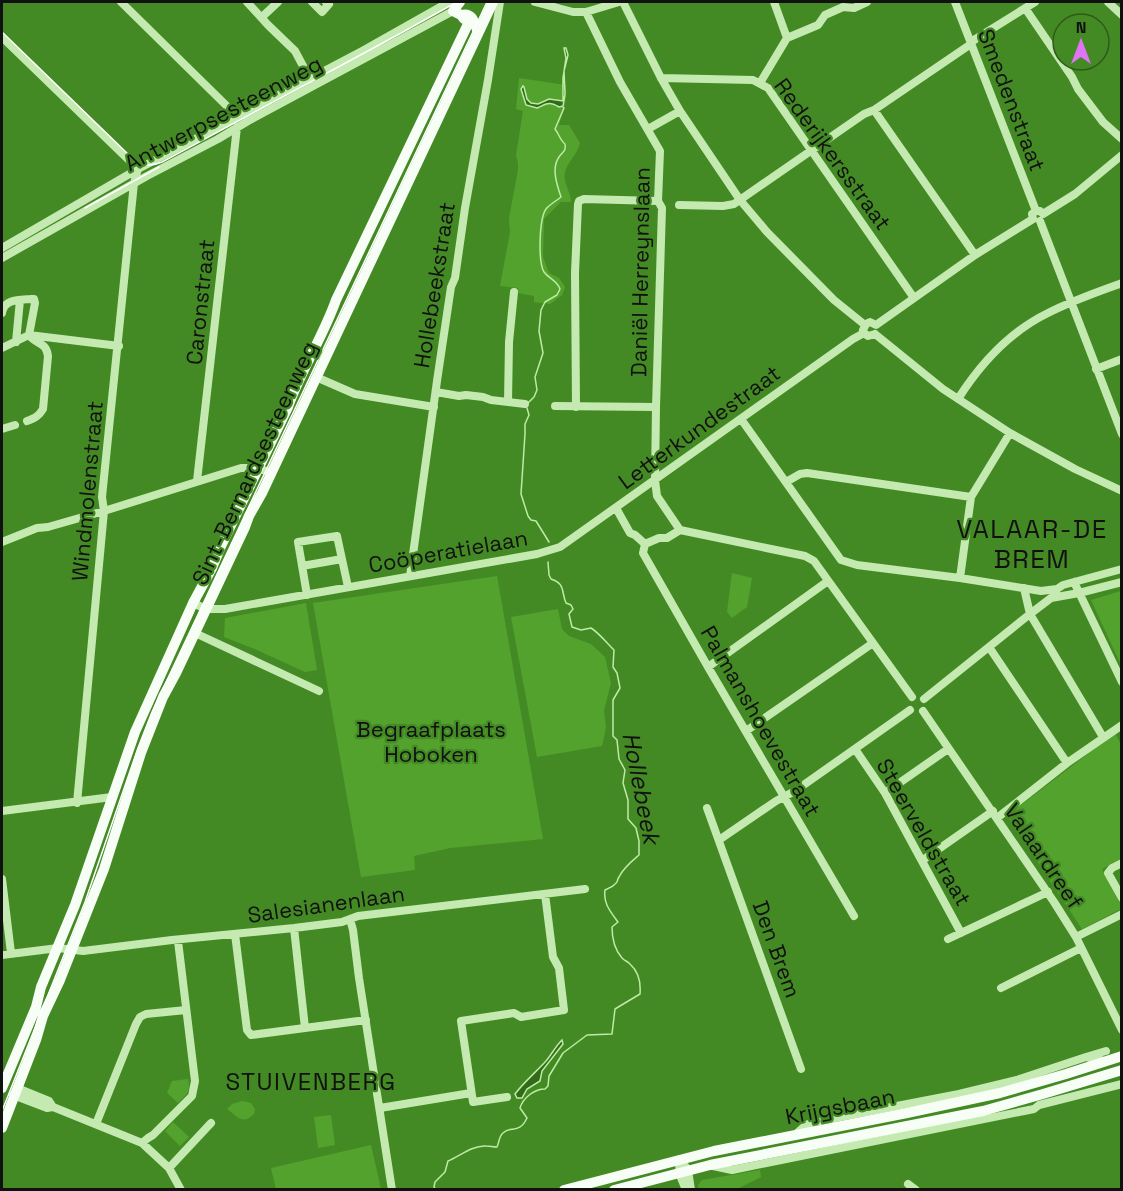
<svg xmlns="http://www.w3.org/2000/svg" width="1123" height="1191" viewBox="0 0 1123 1191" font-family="'Space Grotesk',sans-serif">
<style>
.green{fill:#54a22e}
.water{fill:#326a19;stroke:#bdeba5;stroke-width:1.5}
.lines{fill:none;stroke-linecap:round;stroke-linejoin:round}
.stream{stroke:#bdeba5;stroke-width:1.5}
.minor{stroke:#c4eab1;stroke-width:8}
.major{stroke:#f7fef5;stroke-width:10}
.tram{stroke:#fff;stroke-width:1.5}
.labels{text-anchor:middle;stroke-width:4.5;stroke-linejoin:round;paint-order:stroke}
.street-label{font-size:22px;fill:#111;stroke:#448a24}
.park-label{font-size:22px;fill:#111;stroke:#448a24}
.water-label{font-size:24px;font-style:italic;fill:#111;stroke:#448a24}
.neighbourhood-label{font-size:24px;letter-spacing:1.5px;fill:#111;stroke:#448a24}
.quarter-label{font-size:26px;letter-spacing:1.5px;fill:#111;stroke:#448a24}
</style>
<rect width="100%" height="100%" fill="#448a24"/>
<path class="green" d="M519,78L566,85C567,100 564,110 559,125H569L580,143C577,155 570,159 566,169C561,181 571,191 571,202H561L544,219L543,257L549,273L559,278L565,287L562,295L550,304L534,302V296L518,293V288L500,286L510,232L509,218L518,170V163L516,155L523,111L516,109Z
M732,573L752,578L747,607L732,618L727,612Z
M497,576L543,839L450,848L414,856L415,870L361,877L313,603Z
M1121,591H1122L1121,665L1091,600Z
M306,603L317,670L305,672L257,650L224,637L225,618Z
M558,609L562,629L569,636L591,644L605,657L611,683L604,710L606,728L602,746L537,757L511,617Z
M1115,733L1121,745V859L1102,869L1121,905V909L1082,929L1007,816Z
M188,1079C191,1092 187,1094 178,1103L167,1093L172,1081Z
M242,1101L251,1103L255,1109L254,1114C242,1126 237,1116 227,1109L232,1104Z
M331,1115L335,1145L318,1148L314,1117Z
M173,1122L189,1137L180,1146L165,1131Z
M371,1145L381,1189H276L271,1168Z
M760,1170L761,1177L737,1189H699L698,1185L702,1180Z"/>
<path class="water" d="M564,48H566L568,55L564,71L565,94L563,106L559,107C548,101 547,104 537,108L526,105L521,89L523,86L524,87L527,99L531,103L538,104L549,99L563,101V78L566,58Z
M562,1040L563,1044L542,1071L540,1081L527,1089L522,1098H517L515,1094C524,1082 536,1072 546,1061C552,1054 555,1047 562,1040Z"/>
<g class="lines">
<path class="stream" d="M528,403L534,397L537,390L535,377L543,353L539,331L541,310L545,302L557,295L560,289C557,280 549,279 544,272C538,262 539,219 546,209C549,205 556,201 561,197C557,185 551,168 559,157C563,151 566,152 565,144C560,140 559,134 555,129L564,108L563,107
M527,408L529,415L525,424V434L521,494L528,516L531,520L536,521L549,542
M436,1190L434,1187L435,1182L445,1172L448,1161C460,1156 473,1145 486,1146C490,1146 493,1147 497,1147C499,1143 499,1136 503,1133C511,1125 519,1135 527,1118L520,1108C523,1098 534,1089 545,1089L548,1086L549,1076L563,1053L587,1035L612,1034L615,1009L640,994C641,982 639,972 630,964C626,960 626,962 622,958C614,949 612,938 612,927L618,922C610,911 603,903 605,890C607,889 612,887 614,885C619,881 616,882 619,877C623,868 632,861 639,855V841L636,828L628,819V800L623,783L625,770L619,759L617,740L613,736V700L620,688L617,673L613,667L614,650C607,643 599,633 591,628L581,630L572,627L569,614L573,609L571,605L566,603C561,592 566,584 551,579L549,575L548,562"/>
<path class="minor" d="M121,2L238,117
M247,2L268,25L295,51L310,79
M312,2L322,12L329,4L326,2
M535,2L573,12H586L619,2
M623,2L661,78L680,111L740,200L767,232L834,300L865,325
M774,2L787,38
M955,2L1036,211
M1108,2L1122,15
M1025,8L1072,77L1078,89L1103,122L1122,139
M586,12L620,82L660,151L658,201L662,208L656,407L655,480L657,496L680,530
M262,17L278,2
M2,37L138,169L134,183L102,497L104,511L77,803
M787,38L818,25L825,15L843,7L854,8L867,2
M661,78L753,80L768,88L914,298
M760,83L787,38
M874,110L975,255
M648,129L680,111
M679,205L723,206L734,204L864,114L874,110L971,44L974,40L1035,2
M1040,221L1122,434
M2,248L138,169L364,50L449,2
M2,258L147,176L218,139L248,121L453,11
M2,313C4,299 19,300 31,299H34L35,303L29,335C36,345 46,341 48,356L43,409C39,416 35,418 27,421
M863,330L866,324L870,322L876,325L975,255L1033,219L1032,214L1036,211H1040L1043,214L1075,194L1122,155
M875,334L943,389L1010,433L1075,469L1122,491
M16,342L20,300
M2,348L29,335L119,346
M1096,369L1122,359
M316,377L355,394L434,407
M436,392L459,396L466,395L483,397L491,400L525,404
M958,399C981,363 1009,332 1048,313C1071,301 1097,292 1122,283
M508,402L509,342L514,292
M555,406L656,407
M576,407L575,273L578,204L579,201L584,199L658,201
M741,419L841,560L857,565L960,578L1041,591L1057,589
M2,429L15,425
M197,481L237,127
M786,482L800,474L807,473L971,497
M616,508L630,533L635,535L645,544
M680,530L805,556L814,561L912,697
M2,542L37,528L48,527L104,511L241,468H258L271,473
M645,544L643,553L708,667L854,916
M645,544L659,538H667L680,530
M302,566L342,559
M410,576L437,381L451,287L455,278L465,208L488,80L500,2
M960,578L971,497L1010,433
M1074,582L1122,682
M1024,588L1030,614L1103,737
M1054,593L1057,589L1063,585L1122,569
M307,595L298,542L337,536L348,587
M193,603L206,609H225L537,554L560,547L853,339L864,333L868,336L875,334
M195,633L319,691
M989,647L1067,763
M708,667L828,581
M924,699L1030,614L1051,598L1079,593L1122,582
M923,711L1054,902L1076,937L1122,1030
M746,731L873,643
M855,749L885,793L961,933
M885,793L948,749
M707,808L801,1069
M2,811L112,797
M997,818L1067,763L1122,725
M719,840L776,801L795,791L910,710
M923,860L993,811
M1122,863L1112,868L1108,873L1122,898
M2,879L11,953
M350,919L353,930L359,978L392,1190
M294,928L305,1028
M235,934L247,1030L251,1035L366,1020
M1076,937L1122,914
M948,939L1048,892
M2,955L58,948L83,951L172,940L294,928L342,922L358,916L585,889
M1001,988L1081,948
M1086,1057L1106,1051
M17,1088L49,1101L53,1107
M13,1095L47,1108L53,1107L142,1143L169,1168L181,1190
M507,1097L473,1102L461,1021L514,1013L521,1017L564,1010L559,968L553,957L545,894
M380,1108L471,1093
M96,1124L136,1024L140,1017L146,1014L186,1010
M796,1134L806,1125L814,1122L959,1094L1017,1080L1086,1057L1104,1061
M142,1143L148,1138L153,1135L192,1096L195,1081L178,941
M680,1159L679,1173L686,1190
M713,1166L732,1170L1034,1109L1039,1105L1122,1084
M686,1167L688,1170L691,1190
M169,1168L211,1123
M908,1184L916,1190"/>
<path class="major" d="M460,2L453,11L461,15L464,19
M461,15C472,12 474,21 477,30
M2,1088L36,1007L41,987L75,905L135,732L193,603L212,568L221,546L288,407C301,370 323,337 336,300L468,24
M2,1128L36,1040L43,1016L60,980L104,869L141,753L163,697L176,673L245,527L249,516L262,493L493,2
M564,1190L714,1151L907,1113L1000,1093L1066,1074L1122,1056
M614,1190L710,1165L983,1111L1043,1094L1122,1070"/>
<path class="tram" d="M2,32L129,155C140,165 148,168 162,162L403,32L457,2
M85,208L159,167
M2,1111L85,902L138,748L152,712L487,2"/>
</g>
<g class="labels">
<g class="street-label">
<text transform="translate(1012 100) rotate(69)" y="8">Smedenstraat</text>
<text transform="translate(223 113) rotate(-28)" y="8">Antwerpsesteenweg</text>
<text transform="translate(833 154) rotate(54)" y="8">Rederijkersstraat</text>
<text transform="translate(640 272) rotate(-89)" y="8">Daniël Herreynslaan</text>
<text transform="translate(434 285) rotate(-81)" y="8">Hollebeekstraat</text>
<text transform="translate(200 302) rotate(-84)" y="8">Caronstraat</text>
<text transform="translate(699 427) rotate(-36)" y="8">Letterkundestraat</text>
<text transform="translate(254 463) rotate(-65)" y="8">Sint-Bernardsesteenweg</text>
<text transform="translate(87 491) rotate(-85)" y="8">Windmolenstraat</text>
<text transform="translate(448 551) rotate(-10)" y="8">Coöperatielaan</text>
<text transform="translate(761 721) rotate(60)" y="8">Palmanshoevestraat</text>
<text transform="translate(924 832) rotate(60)" y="8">Steerveldstraat</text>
<text transform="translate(1044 856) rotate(56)" y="8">Valaardreef</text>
<text transform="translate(326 904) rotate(-8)" y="8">Salesianenlaan</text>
<text transform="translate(777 949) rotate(70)" y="8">Den Brem</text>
<text transform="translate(840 1106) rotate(-11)" y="8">Krijgsbaan</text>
</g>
<g class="park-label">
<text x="431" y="737">Begraafplaats<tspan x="431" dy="25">Hoboken</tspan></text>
</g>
<g class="water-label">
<text transform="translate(641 788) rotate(79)" y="8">Hollebeek</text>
</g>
<g class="neighbourhood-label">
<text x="311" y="1090">STUIVENBERG</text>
</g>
<g class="quarter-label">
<text x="1032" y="538">VALAAR-DE<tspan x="1032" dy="30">BREM</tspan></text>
</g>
</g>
<rect width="1123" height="1191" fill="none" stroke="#111111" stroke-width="6"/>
<g transform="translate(1081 42)"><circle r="28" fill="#448a24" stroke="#305a1c" stroke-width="1.5"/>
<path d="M0-4.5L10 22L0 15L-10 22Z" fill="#df74f5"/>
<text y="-9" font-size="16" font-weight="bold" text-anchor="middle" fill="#111111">N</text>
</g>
</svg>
